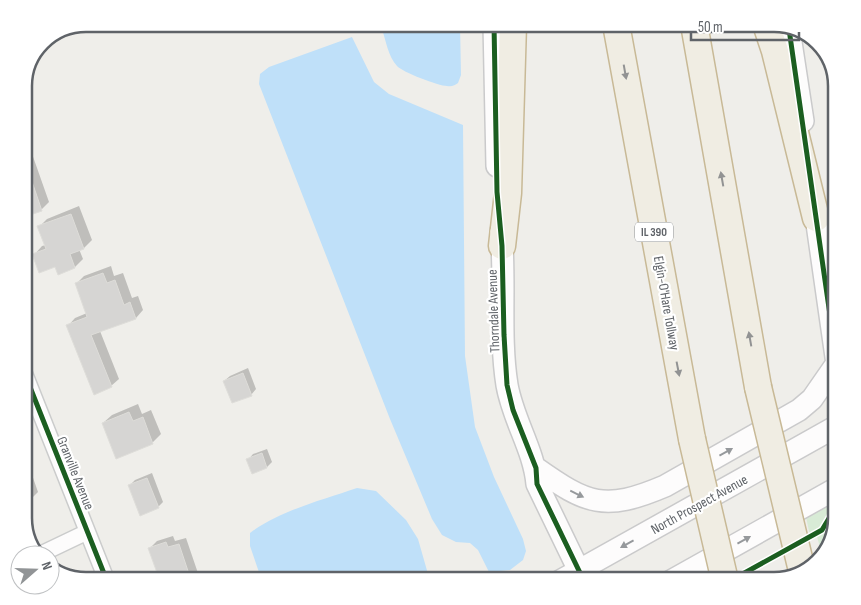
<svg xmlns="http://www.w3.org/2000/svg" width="861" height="605" viewBox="0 0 861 605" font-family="'Sofia Sans Condensed',sans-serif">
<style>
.green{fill:#d8ebd6}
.water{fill:#bfe0f9}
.shadow{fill:#0003}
.building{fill:#d6d5d3;stroke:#deddd9}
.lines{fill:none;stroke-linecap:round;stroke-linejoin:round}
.street-casing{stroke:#cbcccc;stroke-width:18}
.secondary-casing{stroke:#cacacb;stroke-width:24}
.highway-casing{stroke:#c8b996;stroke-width:29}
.street{stroke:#fdfcfc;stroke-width:15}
.secondary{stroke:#fdfcfc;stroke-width:21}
.highway{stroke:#f0ede3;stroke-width:26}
.highway-bridge-casing{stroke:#c8b996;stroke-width:29;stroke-linecap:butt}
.highway-bridge{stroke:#f0ede3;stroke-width:26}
.cycleway-casing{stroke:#fff;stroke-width:8}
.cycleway{stroke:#1b5e20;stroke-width:5}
.oneway{fill:#929393}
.oneway2{fill:#96999c}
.labels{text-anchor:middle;stroke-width:4.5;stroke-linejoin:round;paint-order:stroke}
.shield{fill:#fff;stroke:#8f9295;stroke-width:1}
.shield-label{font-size:12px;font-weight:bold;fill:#5f6368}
.street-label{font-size:14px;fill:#5f6368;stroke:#fff}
.rim{fill:none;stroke:#5f6368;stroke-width:2.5}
</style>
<rect width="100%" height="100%" fill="#efeeea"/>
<path class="green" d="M833,502L837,504V519L823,558L816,533L810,536L806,517Z"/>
<path class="water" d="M386,24H460L461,75L458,83C455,85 452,87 447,86C439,86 402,72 397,66C388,56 386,41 382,29Z
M352,37L374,82L389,94L463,125L465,356L475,427L494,477L523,539L526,551L523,560L510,570L489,572L478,550L470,543L456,542L442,535L432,519L390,419L259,84L260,74L269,67Z
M357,488L376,491L406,520L418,539L430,581H262L250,546V533C279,511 322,500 357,488Z"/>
<path class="shadow" d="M24,131L49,202L41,210L24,216Z
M79,206L92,240L84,248L79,249L83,259L75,267L58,273L55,265L34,255L42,246L46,245L39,227L47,219Z
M111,266L114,276L123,273L132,298L138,296L143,310L136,318L100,331L119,379L111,386L68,326L75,318L87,313L77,283L84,276Z
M248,368L256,389L251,395L224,381L230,376Z
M138,404L142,414L151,410L161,434L152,443L117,457L103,423L112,415Z
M267,449L272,462L267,467L248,460L253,454Z
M24,452L38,492L30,500L24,502Z
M152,473L163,502L158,507L130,485L135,480Z
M173,536L175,541L186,538L200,579L201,578L202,581H161L150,548L157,541Z"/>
<path class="building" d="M24,164H26L42,211L24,217Z
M71,214L84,249L70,254L75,268L58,275L55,267L39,273L32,254L46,249L37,226Z
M103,273L107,283L115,280L124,305L130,302L136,319L91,335L112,387L94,395L66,325L87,317L75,283Z
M243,373L252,396L232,403L223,381Z
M129,412L133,421L143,417L153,444L116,459L102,423Z
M262,453L267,468L252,474L246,459Z
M147,478L159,508L140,516L128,485Z
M166,542L168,547L179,544L188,571L178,574L181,581H160L148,548Z"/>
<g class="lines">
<g class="street-casing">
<path id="street" d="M24,372L107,581
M41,554L87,532"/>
</g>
<g class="secondary-casing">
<path id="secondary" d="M494,24L497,166
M789,29L803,121
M814,203L837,364
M501,231C506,282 499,335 507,385C513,420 534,450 537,484L584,581
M536,468C587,504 604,512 665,486L799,410L812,399L837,363
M560,581L837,426
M671,581L837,488"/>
</g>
<g class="highway-casing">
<path id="highway" d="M616,24L692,439
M694,24L758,387
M766,24L775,51L816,218
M502,246L508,193L513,24"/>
</g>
<use href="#street" class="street"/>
<use href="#secondary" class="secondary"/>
<use href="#highway" class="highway"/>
<g class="highway-bridge-casing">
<path id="highway-bridge" d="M758,387L803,575
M692,439L725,581"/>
</g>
<use href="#highway-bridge" class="highway-bridge"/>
<g class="cycleway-casing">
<path id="cycleway" d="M494,24L497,192L502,246L504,335L507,385L513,410L536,468L537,484L584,581
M789,29L837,364
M24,372L107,581
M730,581L822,530L834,510L837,508"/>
</g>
<use href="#cycleway" class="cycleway"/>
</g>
<defs><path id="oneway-solid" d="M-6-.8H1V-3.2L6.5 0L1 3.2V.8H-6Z" transform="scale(1.25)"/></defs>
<g class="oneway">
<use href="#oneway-solid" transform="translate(625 72) rotate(80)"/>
<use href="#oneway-solid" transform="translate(722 179) rotate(-100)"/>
<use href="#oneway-solid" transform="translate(750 339) rotate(-100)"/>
<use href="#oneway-solid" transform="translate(678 369) rotate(79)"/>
</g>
<g class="oneway2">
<use href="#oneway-solid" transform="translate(726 452) rotate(-29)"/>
<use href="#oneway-solid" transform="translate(577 494) rotate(26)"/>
<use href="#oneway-solid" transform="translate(744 540) rotate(-29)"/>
<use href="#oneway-solid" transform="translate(627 544) rotate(151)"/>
</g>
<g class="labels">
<rect class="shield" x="635" y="222.5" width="38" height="19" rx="4"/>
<g class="shield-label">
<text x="654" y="236">IL 390</text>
</g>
<g class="street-label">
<text transform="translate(667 303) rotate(80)" y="5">Elgin-O'Hare Tollway</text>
<text transform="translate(493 311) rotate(-92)" y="5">Thorndale Avenue</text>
<text transform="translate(76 473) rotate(68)" y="5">Granville Avenue</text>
<text transform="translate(699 504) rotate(-29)" y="5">North Prospect Avenue</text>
</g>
</g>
<path d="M0 0H861V605H0ZM86 32H774A54 54 0 0 1 828 86V518A54 54 0 0 1 774 572H86A54 54 0 0 1 32 518V86A54 54 0 0 1 86 32Z" fill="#fff" fill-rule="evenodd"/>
<path class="rim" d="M86 32H774A54 54 0 0 1 828 86V518A54 54 0 0 1 774 572H86A54 54 0 0 1 32 518V86A54 54 0 0 1 86 32Z"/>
<g transform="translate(35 570) rotate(70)"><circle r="24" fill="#ffffff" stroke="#bfc1c3"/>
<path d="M0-4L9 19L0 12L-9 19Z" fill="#919496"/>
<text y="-8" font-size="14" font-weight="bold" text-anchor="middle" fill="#5f6368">N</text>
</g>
<path d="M691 32v8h108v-8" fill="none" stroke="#5f6368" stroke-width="2.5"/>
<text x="698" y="32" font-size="15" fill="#5f6368" stroke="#ffffff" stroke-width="4" paint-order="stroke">50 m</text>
</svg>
